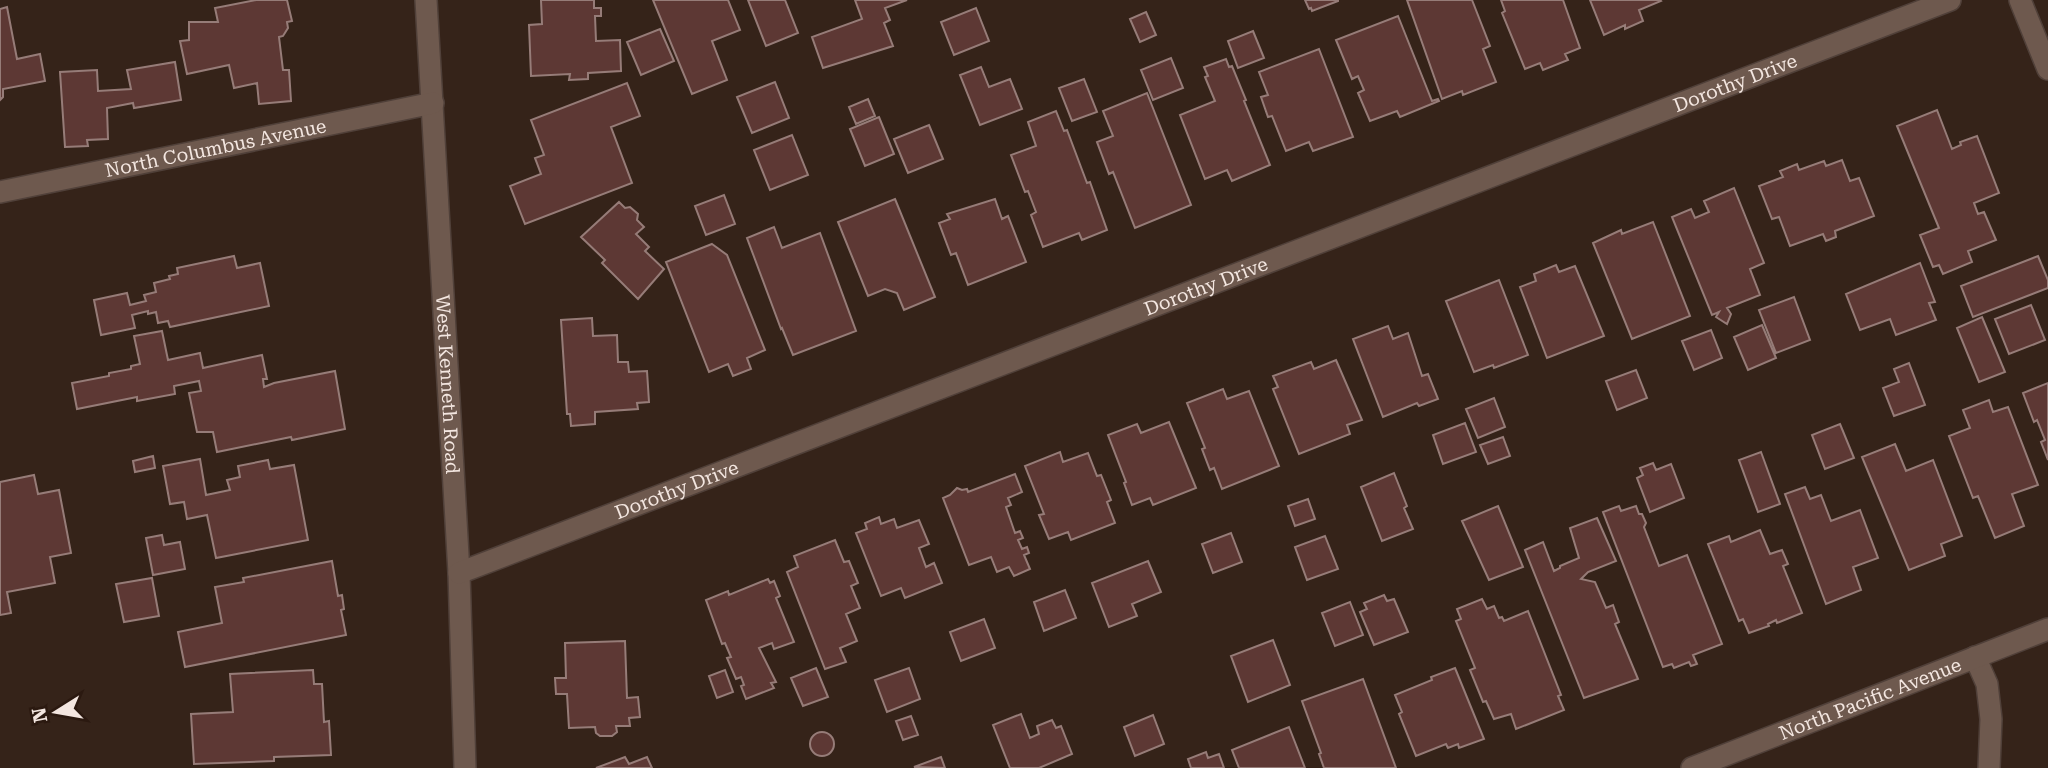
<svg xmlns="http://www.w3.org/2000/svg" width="2048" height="768" viewBox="0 0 2048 768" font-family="'Roboto Serif',serif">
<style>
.building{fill:#5d3834;stroke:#967c78;stroke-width:2}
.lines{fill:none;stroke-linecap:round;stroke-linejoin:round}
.minor-casing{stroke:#504039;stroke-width:24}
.minor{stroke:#6e594e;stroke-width:21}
.labels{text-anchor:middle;stroke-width:7;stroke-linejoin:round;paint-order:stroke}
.street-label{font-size:19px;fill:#f3e6e0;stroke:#2b1910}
</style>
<rect width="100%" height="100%" fill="#352319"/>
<path class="building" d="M256,0H287L292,21L287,22L288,28L283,36L279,37L283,70H289L291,101L259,104L257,83L234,88L229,65L187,74L180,41L189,40V22H218L215,8Z
M541,0H594V8H601V16H595L596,41L620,40L621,71L588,73V79L569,80L570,74L531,76L529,25L542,24Z
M653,0H728L740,30L712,41L727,80L692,94Z
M748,0H785L798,33L766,46Z
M855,0H907L885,8L890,20L884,23L893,46L823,68L812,37L862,19Z
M1305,0H1338V1L1312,11L1311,8L1309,9Z
M1407,0H1472L1490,46L1483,49L1496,82L1463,95L1462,91L1442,99Z
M1501,0H1563L1580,48L1565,54L1568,60L1543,70L1540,63L1525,69L1502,13L1505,11Z
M1590,0H1660L1661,1L1639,10L1643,21L1625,29V25L1604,35Z
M7,7L17,59L40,54L45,81L3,89V97L0,100V9Z
M976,8L989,41L954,55L941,22Z
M1146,12L1156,35L1140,42L1130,19Z
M1398,16L1432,101L1438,99L1439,101L1400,117L1397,111L1370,121L1358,93L1364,90L1358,76L1352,79L1336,40Z
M660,29L674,61L641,75L627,42Z
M1253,31L1264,58L1238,68L1228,41Z
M1319,49L1353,137L1313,151L1309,142L1286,151L1272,116L1268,117L1261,97L1268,95L1259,72Z
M1171,58L1183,88L1153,100L1141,70Z
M1226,59L1229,67L1232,66L1246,100L1244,101L1270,165L1232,181L1227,170L1205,179L1180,115L1215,101L1205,77L1208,76L1204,67Z
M175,62L181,100L134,108L133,103L107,108L108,139L87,140L88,146L65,147L60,72L97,70L98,91L131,89L127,70Z
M981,67L989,87L1010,79L1022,109L980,125L960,75Z
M1084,79L1097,112L1072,121L1059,88Z
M775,82L789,118L752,133L737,97Z
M627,83L640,116L611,127L632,183L525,224L510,186L541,174L535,158L544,155L531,120Z
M1147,93L1191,205L1135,228L1113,172L1109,174L1097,142L1113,136L1103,111Z
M868,99L875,116L856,124L849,107Z
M1937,110L1952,149L1961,145L1960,142L1977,136L1999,193L1974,203L1978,214L1984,212L1996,240L1968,251L1972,262L1943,274L1939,265L1933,267L1920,235L1939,228L1897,126Z
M1056,111L1064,131L1067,130L1087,183L1090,182L1107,230L1082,240L1079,233L1043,247L1031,215L1036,212L1028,191L1025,192L1011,155L1036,146L1028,122Z
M879,117L894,154L865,166L850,129Z
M929,125L943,159L908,173L894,139Z
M792,135L808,175L770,190L754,150Z
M1842,160L1850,181L1859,178L1874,216L1835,231L1836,237L1826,241L1823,234L1790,246L1779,217L1772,219L1759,186L1783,177L1780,171L1797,164L1799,170L1824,161L1826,166Z
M1734,188L1764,263L1750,269L1760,295L1727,308L1731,314L1727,324L1716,317L1719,312L1712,315L1672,217L1691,209L1695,218L1709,212L1704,201Z
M724,195L735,224L706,235L695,206Z
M895,199L935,297L904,310L897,293L885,289L868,296L838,222Z
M995,199L1002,219L1008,216L1026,262L968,285L956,253L951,255L939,223L950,219L947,214Z
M619,202L625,208L630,207L638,214L637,220L644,227L636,234L649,247L645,251L664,269L638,299L602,263L605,260L581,237Z
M1653,222L1690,316L1632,339L1593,243L1621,230L1622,234Z
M774,227L782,248L820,233L856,331L793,355L782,328L781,329L747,238Z
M712,244L727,255L765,350L747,358L751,369L733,376L728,364L709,372L666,262Z
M234,256L237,268L260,263L269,306L170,327L168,321L158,323L156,312L148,314V311L132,315L135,328L101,335L94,300L127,293L130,305L146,301L144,295L156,292L154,283L170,279L169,276L178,274L177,268Z
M2038,256L2048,280V288L1973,317L1961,286Z
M1920,263L1935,302L1929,303L1936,320L1896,335L1890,319L1860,330L1846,294Z
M1556,265L1559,272L1575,266L1604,336L1547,358L1520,287L1536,281L1534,274Z
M1499,280L1528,355L1494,368L1493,365L1474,372L1446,301Z
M1794,297L1810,340L1776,353L1759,310Z
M2031,305L2045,340L2009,354L1995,319Z
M1982,317L2005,372L1979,382L1957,328Z
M592,318L593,336L617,335L618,362H628L629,372L647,371L649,402L637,403L638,409L595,412V424L571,426L570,414H567L561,320Z
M1762,325L1776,358L1748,370L1734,337Z
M1388,326L1393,339L1408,333L1422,376L1428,374L1438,399L1419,406L1417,403L1383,417L1353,339Z
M1711,330L1722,358L1694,370L1682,341Z
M162,331L168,360L200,353L203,368L262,355L267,379H263L264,387L274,383L335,371L345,429L292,440L291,437L217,452L213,432H197L189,393L201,391L199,381L174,386L175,394L137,401V397L77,409L72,383L109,376V373L131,369V366L140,364L134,336Z
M1336,360L1362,420L1347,425L1350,434L1299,454L1273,389L1278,387L1273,376L1311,362L1314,369Z
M1909,363L1925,405L1894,416L1883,388L1899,382L1894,369Z
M1636,370L1647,398L1617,410L1606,381Z
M2048,383V460L2041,442L2045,440L2037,420L2034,422L2023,393Z
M1223,389L1227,399L1249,391L1279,466L1222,489L1214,468L1210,470L1202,449L1205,448L1187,403Z
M1494,398L1505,427L1478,438L1466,409Z
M1989,400L1993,412L2008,407L2038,485L2012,494L2024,526L1995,538L1978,496L1973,498L1949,436L1970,428L1963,410Z
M1169,422L1196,488L1153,505L1150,498L1132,505L1124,483L1126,482L1108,435L1137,424L1141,433Z
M1465,423L1476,452L1443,464L1433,435Z
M1840,424L1854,458L1825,469L1812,435Z
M1503,437L1510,456L1488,464L1480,445Z
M1895,444L1906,471L1933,460L1962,536L1941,544L1945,556L1909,570L1862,457Z
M1060,452L1063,462L1088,453L1097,476L1101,475L1111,500L1107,502L1115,523L1071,540L1068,532L1049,539L1039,515L1044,514L1025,466Z
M1761,452L1780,504L1758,512L1739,460Z
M153,456L155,468L135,472L133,461Z
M200,459L206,495L230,490L227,480L240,477L238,466L268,460L270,469L294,465L308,540L216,558L207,515L187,519L184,502L170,504L163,466Z
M1653,463L1656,470L1671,464L1684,498L1650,512L1637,478L1643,475L1640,468Z
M1394,473L1407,506L1404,508L1413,529L1382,541L1361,487Z
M1015,474L1022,492L1008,498L1011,505L1006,507L1015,533L1020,531L1023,538L1018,540L1022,549L1027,547L1029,553L1024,555L1030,569L1014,576L1009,567L997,572L991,557L969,565L943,498L950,495L957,488L962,490L967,489L968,492Z
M34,475L38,494L59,490L71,553L50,557L55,583L7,592L11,613L0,615V482Z
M1805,487L1810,499L1821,495L1831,521L1860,510L1878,558L1853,567L1861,590L1826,604L1785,494Z
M1308,499L1315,519L1295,526L1288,506Z
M1498,506L1523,567L1489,580L1462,521Z
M1619,506L1621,511L1636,506L1639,514H1642L1646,523L1644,527L1659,566L1687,555L1722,644L1693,655L1697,664L1691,666L1689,662L1674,668L1672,664L1663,667L1603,512Z
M879,517L881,524L894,519L897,528L919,520L929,544L919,548L926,567L934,563L942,583L905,598L901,588L881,596L856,533L867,529L865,523Z
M1597,518L1616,561L1588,572L1581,579L1595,582L1606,608L1613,605L1619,622L1615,624L1638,679L1584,698L1525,550L1543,542L1554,571L1560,568V566L1579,558L1570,528Z
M1760,530L1770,554L1782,550L1788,564L1783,566L1802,613L1777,623L1776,620L1768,624L1769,626L1749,633L1743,619L1739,621L1708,544L1729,536L1731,542Z
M1231,533L1242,562L1213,573L1202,544Z
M162,535L164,545L180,542L185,569L153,575L146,538Z
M1325,536L1338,569L1307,580L1295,547Z
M835,540L844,562L849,561L858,583L851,586L860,608L846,614L857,641L840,648L846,662L825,669L787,572L798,567L794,556Z
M332,561L338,596L342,595L344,609L341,610L346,635L185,667L178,632L222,623L215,587L244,582L243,578Z
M1148,561L1161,592L1132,604L1137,616L1109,627L1092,583Z
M152,578L159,616L124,622L116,584Z
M768,579L770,583L774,581L780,596L776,598L794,642L774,649L772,643L759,648L776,682L771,683L774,688L746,699L741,686L744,685L741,677L736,679L727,658L731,657L725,643L722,644L706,600L728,591L729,595Z
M1065,590L1076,618L1044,631L1034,602Z
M1384,595L1387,601L1394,599L1408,632L1374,645L1360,612L1367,609L1364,603Z
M1482,599L1487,609L1494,606L1499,618L1502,617L1504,621L1528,611L1561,695L1558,696L1564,710L1516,729L1511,714L1494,719L1486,701L1483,702L1470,670L1475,668L1456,621L1461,619L1457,609Z
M1350,602L1363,635L1335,646L1322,613Z
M984,619L995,648L961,661L950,632Z
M1273,640L1290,685L1248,702L1231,656Z
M625,641L627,698L638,697L640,717L629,718L630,726H616L617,732L612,736H600L596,733L595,727L569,728L567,694H556L555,678H566L565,643Z
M816,668L828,697L803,706L791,678Z
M909,668L920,699L887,712L875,680Z
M1455,668L1484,739L1459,748L1458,744L1448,748L1446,744L1416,756L1399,714L1402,712L1395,695L1432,680L1431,677Z
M313,670L314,684H322L324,722L329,721L331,755L274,757V761L194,764L191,714L233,712L230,674Z
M725,670L733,692L717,698L709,676Z
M1363,679L1396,768H1324L1319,754L1321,753L1302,701Z
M1021,714L1030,738L1039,734L1037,726L1052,720L1056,728L1061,726L1072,754L1039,768H1010L993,725Z
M1153,715L1164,744L1135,756L1124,727Z
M911,716L918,735L903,740L896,721Z
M1289,727L1305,768H1239L1232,750Z
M810 744a12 12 0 1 1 24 0a12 12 0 1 1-24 0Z
M1206,752L1208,758L1219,754L1224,768H1191L1188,759Z
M625,757L629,764L647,757L652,768H596Z
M941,757L945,768L914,767Z"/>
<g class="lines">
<g class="minor-casing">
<g id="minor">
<path id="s1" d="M426,0L459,573L465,768"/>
<path d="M2020,0L2048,69"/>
<path id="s2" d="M0,192L433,103"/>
<path id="s3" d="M459,573L1950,0"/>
<path d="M1975,657L1987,684L1991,719L1989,768"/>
<path id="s4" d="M1692,768L2048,629"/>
</g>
</g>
<use href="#minor" class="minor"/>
</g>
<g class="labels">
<g class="street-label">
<text dy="7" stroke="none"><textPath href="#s3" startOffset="1367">Dorothy Drive</textPath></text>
<text dy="7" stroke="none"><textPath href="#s2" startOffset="220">North Columbus Avenue</textPath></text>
<text dy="7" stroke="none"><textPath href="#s3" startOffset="800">Dorothy Drive</textPath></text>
<text dy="7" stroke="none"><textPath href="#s1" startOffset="385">West Kenneth Road</textPath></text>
<text dy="7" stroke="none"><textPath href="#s3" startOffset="233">Dorothy Drive</textPath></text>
<text dy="7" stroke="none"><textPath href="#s4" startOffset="191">North Pacific Avenue</textPath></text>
</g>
</g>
<g transform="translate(56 712) rotate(259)" stroke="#2b1910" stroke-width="5" paint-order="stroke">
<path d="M0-5L12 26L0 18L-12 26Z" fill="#f3e6e0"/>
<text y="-10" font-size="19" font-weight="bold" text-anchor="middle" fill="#f3e6e0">N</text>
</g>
</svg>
